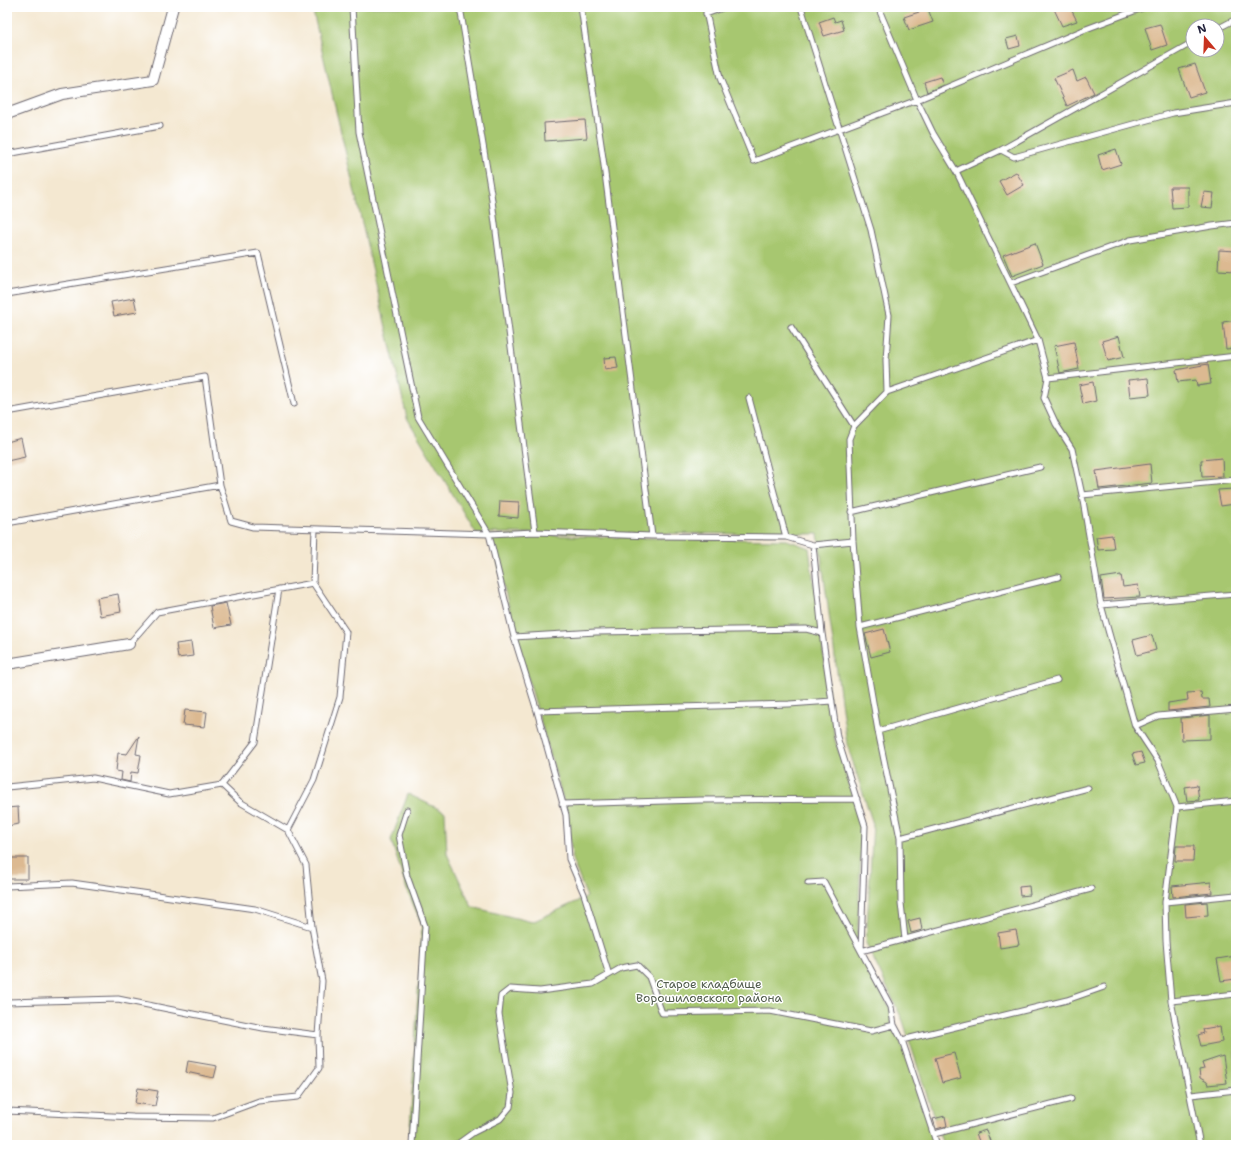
<svg xmlns="http://www.w3.org/2000/svg" width="1243" height="1152" viewBox="0 0 1243 1152" font-family="'Shantell Sans',sans-serif">
<style>
.green{fill:#a7c76f;stroke:#647455;fill-rule:evenodd}
.building{fill:#dcb991}
.lines{fill:none;stroke-linecap:round;stroke-linejoin:round}
.lane-casing{stroke:#6c6770;stroke-width:7}
.street-casing{stroke:#6c6770;stroke-width:12}
.lane{stroke:#fff;stroke-width:5}
.street{stroke:#fff;stroke-width:10}
.labels{text-anchor:middle;stroke-width:3;stroke-linejoin:round;paint-order:stroke}
.park-label{font-size:12px;fill:#515c4d;stroke:#fff}
</style>
<rect width="100%" height="100%" fill="#fff"/>
<filter id="ink" filterUnits="userSpaceOnUse"><feTurbulence type="fractalNoise" baseFrequency=".025" numOctaves="2"/><feDisplacementMap in="SourceGraphic" scale="8" xChannelSelector="R" yChannelSelector="G"/><feConvolveMatrix kernelMatrix="1 2 1 2 8 2 1 2 1" color-interpolation-filters="sRGB"/></filter>
<filter id="wash" filterUnits="userSpaceOnUse"><feTurbulence type="fractalNoise" baseFrequency=".012" numOctaves="4" result="noise"/><feDisplacementMap in="SourceGraphic" scale="16" xChannelSelector="R" yChannelSelector="G"/><feGaussianBlur stdDeviation="0.9" result="paint"/><feColorMatrix in="noise" values="0 0 0 0 0 0 0 0 0 0 0 0 0 0 0 0 0 1.4 0 .05"/><feComposite in="paint" operator="in"/></filter>
<g filter="url(#wash)">
<rect width="100%" height="100%" fill="#f4e8d1"/>
<path class="green" d="M312,7H1236V1145H943L903,1021L866,943L873,824L847,744L818,534L476,533L407,418ZM1193,26H1217V50H1193Z
M534,535L651,538L787,540L809,548L835,740L862,824L857,951L890,1008L891,1024L900,1040L937,1145H409L422,925L407,890L391,840L408,794L445,812L447,854L472,907L532,922L587,897L572,859L568,817L517,639L491,536Z"/>
<g id="blocks">
<path class="building" d="M1059,7H1070L1077,21L1062,26L1054,9Z
M928,9L933,22L909,30L904,17Z
M833,17L835,22L841,20L844,30L824,36L819,22Z
M1160,24L1167,45L1152,50L1145,28Z
M1018,36L1020,46L1009,49L1006,39Z
M1195,64L1205,92L1189,97L1179,69Z
M1073,70L1077,81L1086,77L1094,93L1067,106L1054,78Z
M940,77L943,85L927,92L924,82Z
M585,120L587,138L545,141L544,123Z
M1116,149L1121,164L1102,170L1098,155Z
M1016,172L1024,185L1007,195L999,181Z
M1170,187H1188V207L1172,208Z
M1204,192L1214,193L1212,208L1201,207Z
M1035,243L1043,264L1012,276L1003,255Z
M1219,250L1236,251V271L1218,270Z
M134,298L137,312L114,316L111,302Z
M1236,320V348L1226,349L1223,322Z
M1119,336L1124,357L1108,361L1102,341Z
M1074,342L1079,369L1060,373L1054,346Z
M616,357L618,368L605,370L604,358Z
M1208,364L1211,384L1197,386L1196,380L1178,382L1176,370Z
M1148,378L1150,395L1130,397L1128,380Z
M1093,382L1096,401L1083,404L1079,385Z
M21,438L25,457L7,461V442Z
M1222,458L1223,476L1202,477L1201,460Z
M1150,464L1152,483L1099,489L1096,471Z
M1233,489L1235,504L1221,506L1218,490Z
M500,501L519,502L518,518L499,516Z
M1112,535L1114,549L1098,550L1096,537Z
M1121,575L1123,587L1138,585L1140,597L1104,599L1101,578Z
M118,594L121,612L100,616L97,598Z
M226,603L231,625L214,628L210,606Z
M884,629L890,652L871,657L865,634Z
M1152,635L1156,650L1137,655L1133,640Z
M191,642L193,656L178,658L176,644Z
M1201,692L1202,699H1209L1210,707L1168,711V703L1188,700L1187,693Z
M185,710L207,712L205,727L183,725Z
M1210,715V739L1182,740L1181,718Z
M139,736L136,754L141,755L138,773L131,772L130,782L121,780L122,772L116,771L118,753L127,754Z
M1141,752L1145,763L1136,765L1132,754Z
M1197,785L1199,800L1187,801L1185,787Z
M18,807L19,824L7,826V808Z
M1176,846H1194L1193,861H1175Z
M7,858H28V879H7Z
M1211,882L1212,893L1173,897L1172,886Z
M1029,886L1030,895L1020,896L1019,887Z
M1207,902L1208,915L1186,917L1185,904Z
M920,918L922,930L911,933L908,921Z
M1016,930L1019,945L1000,948L998,933Z
M1236,956V979L1221,981L1217,959Z
M1220,1026L1222,1042L1201,1046L1198,1035L1204,1033L1203,1029Z
M954,1053L961,1078L942,1083L935,1058Z
M1223,1056L1227,1083L1208,1085L1207,1082L1200,1078L1199,1070L1204,1069L1202,1063Z
M188,1061L217,1066L214,1078L186,1072Z
M138,1088L158,1091L155,1106L135,1103Z
M945,1116L947,1126L936,1129L933,1119Z
M986,1130L990,1141L980,1144L976,1133Z"/>
</g>
</g>
<g filter="url(#ink)">
<use href="#blocks" fill-opacity="0" stroke="#6c6770" stroke-width="1"/>
<g class="lines">
<g class="lane-casing">
<path id="lane" d="M352,7L359,132L418,417L489,534L514,637L537,711L566,815L569,859L584,894L609,975
M460,7L491,193L535,532
M581,7L603,158L652,536
M705,7L720,78L754,161L917,100L1086,29L1145,7
M801,7L871,230L889,315L886,360L887,392L854,426L849,439L853,541L860,627L878,731L900,838L901,903L905,939
M878,7L917,100L933,133L956,171L1038,340L1048,378L1044,398L1056,424L1072,449L1082,495L1101,605L1135,726L1158,761L1177,807L1165,902L1166,941L1171,1001L1200,1145
M706,14L725,7
M1217,29L1236,19
M1001,150L1014,157L1173,113L1236,103
M7,154L160,126
M956,171L1001,150L1193,42
M1011,283L1130,240L1212,226L1236,223
M7,294L258,253L294,404
M791,327L854,426
M1048,378L1236,356
M887,392L1038,340
M749,398L786,537
M7,412L205,377L220,485L7,523
M220,485L231,521L253,527L489,534L535,532L652,536L786,537L813,545L853,541
M1082,495L1236,480
M851,512L1040,467
M1101,605L1236,594
M860,627L1058,577
M514,637L596,632L806,629L822,633
M129,644L157,612L313,583L315,529
M537,711L789,704L832,701
M1135,726L1158,716L1236,709
M878,731L1057,680
M7,787L93,778L169,794L222,785L255,742L279,589
M562,804L700,800L857,799
M1177,807L1236,801
M407,810L399,835L407,876L425,926L412,1145
M288,830L314,780L340,697L346,632L313,583
M900,838L1088,788
M808,883L824,882L861,951L865,826L837,737L822,633L813,545
M7,886L72,883L255,909L312,927L306,865L288,830L240,802L222,785
M1165,902L1236,895
M1171,1001L1236,994
M7,1002L118,999L263,1028L318,1035
M902,1040L1067,1000L1104,987
M1191,1095L1236,1090
M7,1111L133,1117L213,1118L259,1101L298,1097L319,1068L318,1035L322,981L312,927
M934,1134L1071,1099
M456,1145L474,1132L500,1119L510,1107L512,1093L499,1014L501,996L510,989L540,991L593,984L621,968L637,965L649,977L662,1013L770,1011L871,1031L894,1025
M937,1145L902,1040L894,1025L891,1007L861,951L1091,889"/>
</g>
<g class="street-casing">
<path id="street" d="M7,114L62,94L153,80L173,7
M7,664L129,644"/>
</g>
<use href="#lane" class="lane"/>
<use href="#street" class="street"/>
</g>
</g>
<g class="labels">
<g class="park-label">
<text x="709" y="988">Старое кладбище<tspan x="709" dy="14">Ворошиловского района</tspan></text>
</g>
</g>
<rect width="1243" height="1152" fill="none" stroke="#fff" stroke-width="24"/>
<g transform="translate(1205 38) rotate(341)"><circle r="19" fill="#ffffff" stroke="#a7a7b1"/>
<path d="M0-3L7 15L0 10L-7 15Z" fill="#c8321e"/>
<text y="-6" font-size="11" font-weight="bold" text-anchor="middle" fill="#22223b">N</text>
</g>
</svg>
